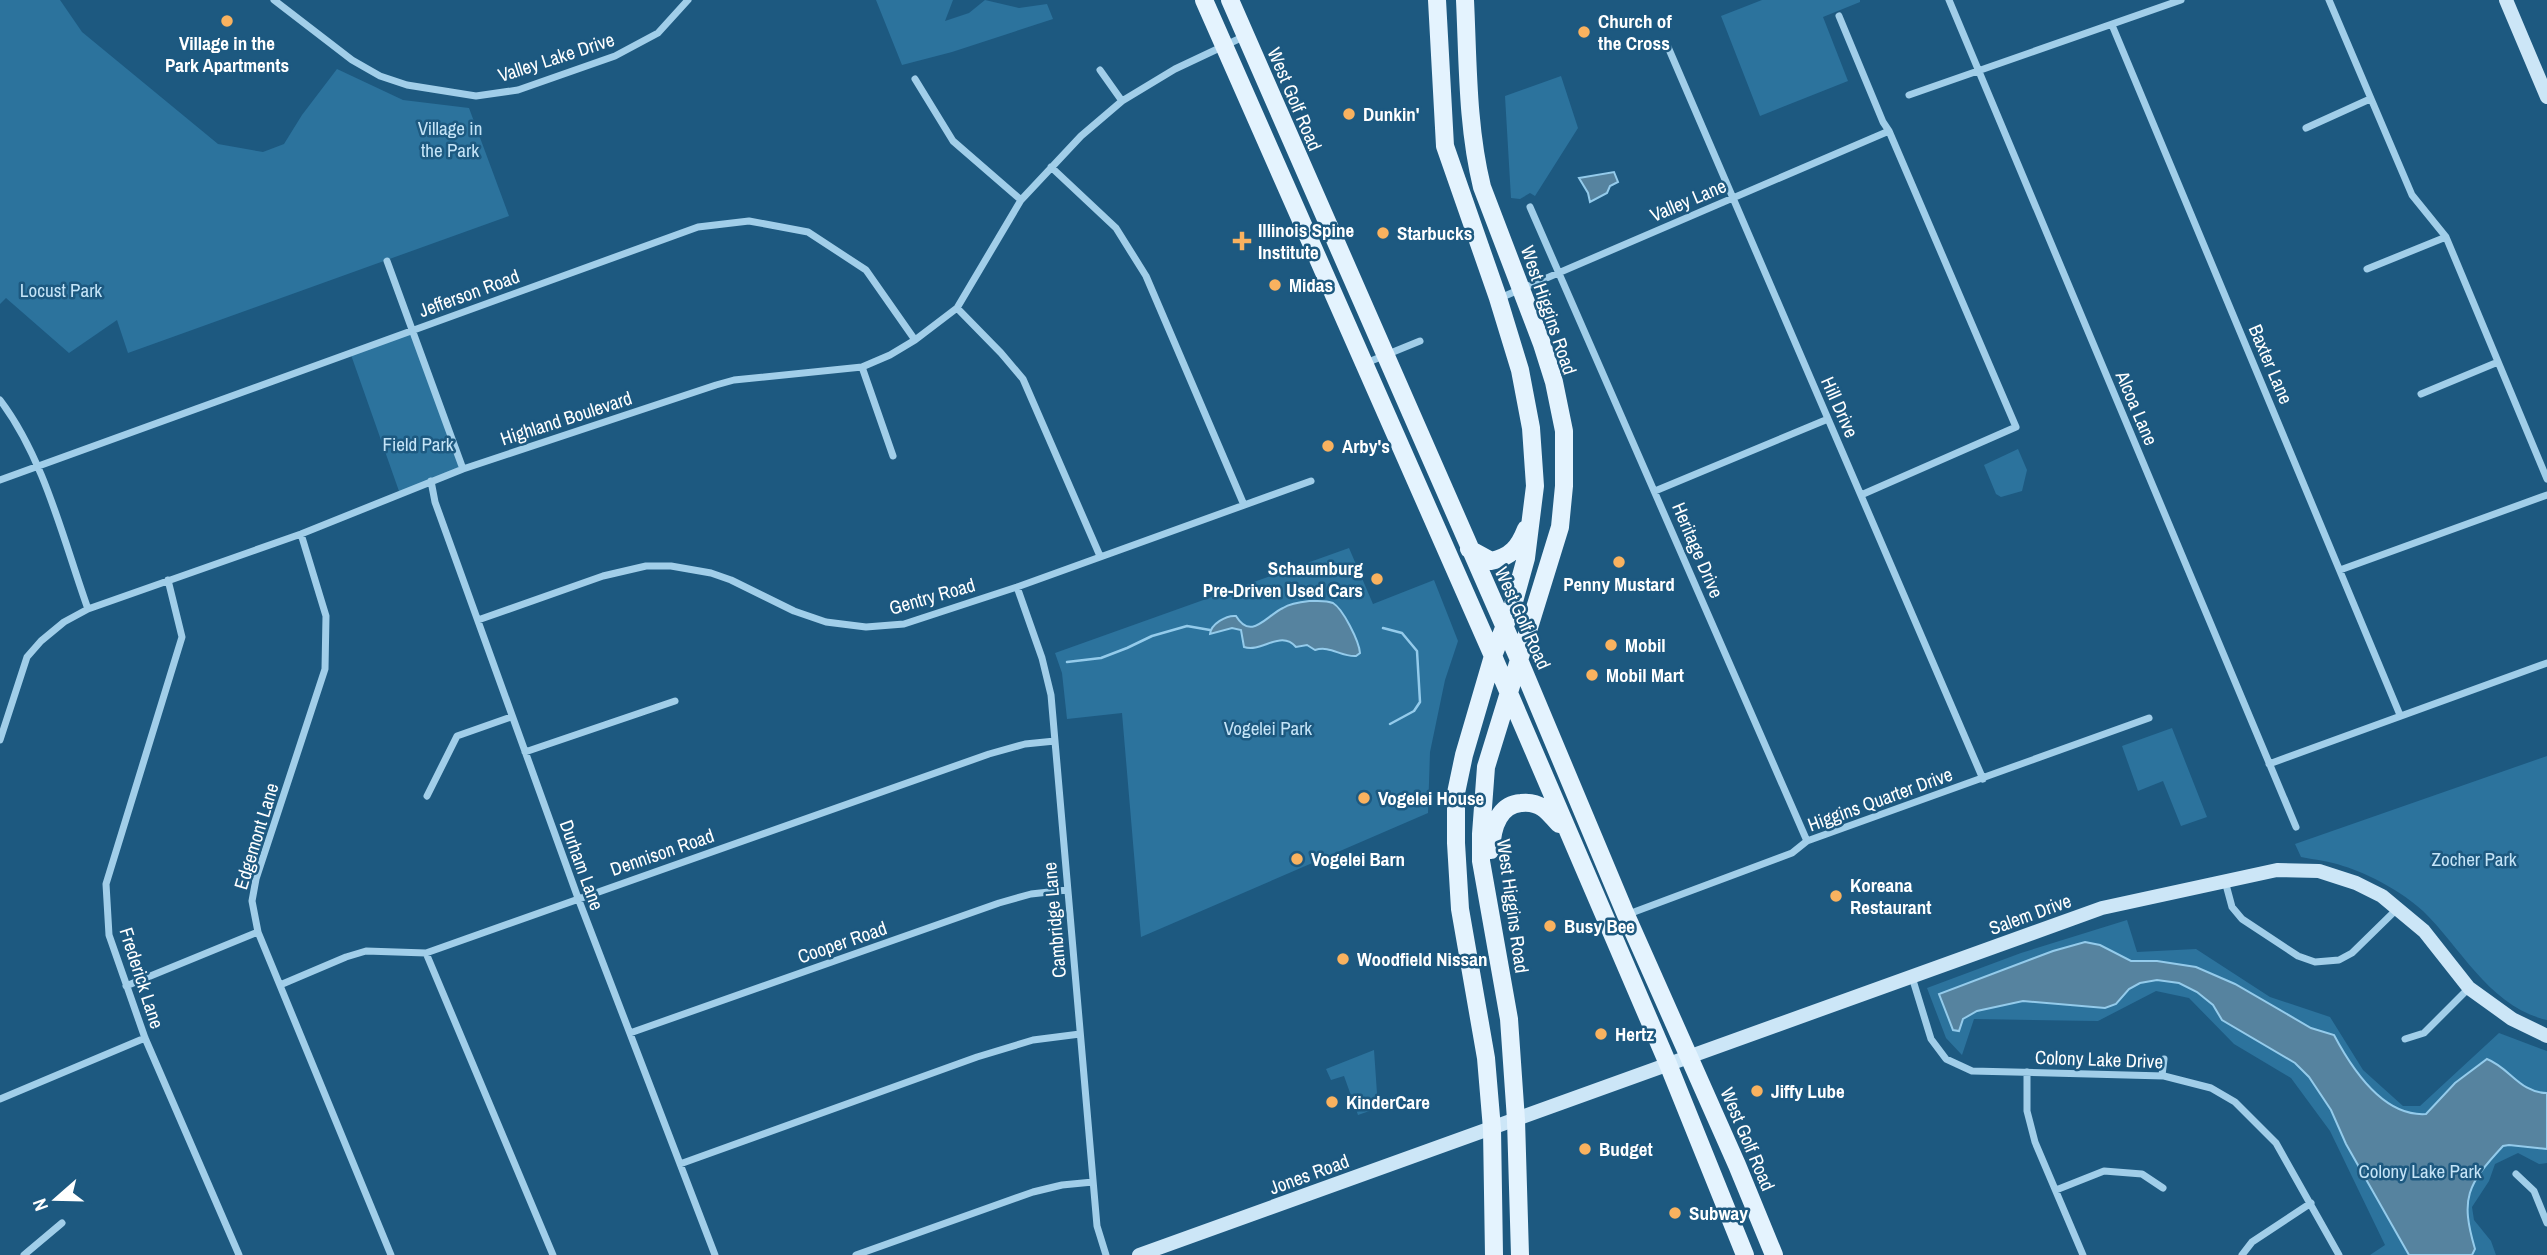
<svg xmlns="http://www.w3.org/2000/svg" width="2547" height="1255" viewBox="0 0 2547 1255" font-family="'Archivo Narrow',sans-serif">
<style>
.green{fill:#2c739d}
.water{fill:#56839f;stroke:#94cbeb;stroke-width:2}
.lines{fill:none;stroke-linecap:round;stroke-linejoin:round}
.stream{stroke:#94cbeb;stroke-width:2.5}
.street{stroke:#a1cee9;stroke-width:7}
.secondary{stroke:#cce6f7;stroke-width:14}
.primary{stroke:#e4f3fe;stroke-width:18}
.poi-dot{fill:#f9b25f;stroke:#1d5980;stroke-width:2.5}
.labels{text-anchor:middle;stroke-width:5;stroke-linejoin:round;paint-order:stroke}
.poi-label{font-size:19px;font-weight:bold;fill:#fff;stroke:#1d5980;text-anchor:start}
.street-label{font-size:19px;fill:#fff;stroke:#1d5980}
.park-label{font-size:19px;fill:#c5e4f7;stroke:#1d5980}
</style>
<rect width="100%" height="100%" fill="#1d5980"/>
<path class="green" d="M0,0H60L82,32L218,144L263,152L284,144L302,115L337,69L403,100L469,108L509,216L128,353L117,320L69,353L6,298L0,304Z
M876,0H953L945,21L969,13L985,0L1019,8L1047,4L1053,19L952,52L902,65Z
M1762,0H1860V2L1823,17L1848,81L1760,116L1721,16Z
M1561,76L1578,128L1535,196L1530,193L1520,199L1511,198L1505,96Z
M411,331L463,469L400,494L350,352Z
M2018,449L2027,470L2022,491L2001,497L1996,494L1984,465Z
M1349,548L1373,604L1434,580L1458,641L1445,680L1430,752L1428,813L1141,937L1122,713L1067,719L1062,673L1055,653Z
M2172,728L2207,817L2181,826L2163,781L2138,791L2122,746Z
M2547,756V1020C2490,1007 2462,949 2423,911C2402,892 2370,874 2343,866C2330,861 2315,860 2301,857L2295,844Z
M2127,920L2137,952L2196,949L2270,997L2330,1017L2363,1070L2403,1106H2420L2499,1033L2547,1051V1163L2539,1164L2518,1153L2495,1164L2489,1181L2472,1207L2474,1220L2491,1241L2496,1255H2370L2385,1245L2330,1131L2291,1078L2234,1044L2189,998L2156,991L2098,1021L1974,1019L1962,1055L1946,1038L1927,988L2021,953Z
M1374,1050L1378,1108L1358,1115L1344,1076L1331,1080L1326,1069Z"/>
<path class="water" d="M1614,172L1618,182L1610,186L1607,193L1590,202L1588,193L1579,178Z
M1310,601C1318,601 1326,600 1333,603C1343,609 1359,641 1360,653L1356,656C1341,657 1330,645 1315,650L1307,645L1296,647C1281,629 1262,653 1244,647L1241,630L1232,628L1210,634C1211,624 1226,615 1236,616C1251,641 1266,616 1283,608C1291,603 1301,602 1310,601Z
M2085,942L2100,945L2131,961H2157L2196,967L2235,984L2311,1028L2334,1035C2352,1069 2383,1117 2426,1114L2455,1083L2487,1059C2510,1068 2520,1093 2547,1093V1149L2509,1145L2503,1146C2467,1185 2460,1198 2475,1249L2472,1255H2409L2346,1144L2331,1110L2309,1077L2295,1063L2222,1020L2213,1005L2197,992L2179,983L2157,980L2140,983L2129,989L2116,1004L2105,1008L2023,1001L1977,1011L1963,1019L1959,1031L1953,1030L1939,994L2053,951Z"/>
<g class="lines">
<path class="stream" d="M1383,628L1402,633L1417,651L1420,702L1414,711L1390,724
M1067,662L1101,658L1127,648L1152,636L1187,626L1210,630"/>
<path class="street" d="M274,0L352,60L380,76L407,85L476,96L518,90L615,56L658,33L688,0
M1949,0L2296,827
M2329,0L2412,195L2446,237L2547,479
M1839,16L1883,122L1889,131L2016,427L1861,495
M2112,25L2400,715
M1668,47L1983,779
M1100,70L1122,101
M915,79L953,141L1021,200
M1909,95L2181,0
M2306,128L2370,99
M1051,167L1116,228L1146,276L1244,505
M1530,207L1807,841
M387,261L463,469
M2367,269L2446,237
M1500,298L1889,131
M957,308L1001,353L1023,379L1100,556
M1366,363L1420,341
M862,367L893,456
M2421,394L2498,362
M0,400C44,458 63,539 88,609
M0,480L698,227L749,221L808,232L866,270L915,340
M431,481L435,502L578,898L715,1255
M1655,491L1828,419
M301,534L326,616L325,669L256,879L252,901L258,932L391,1255
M2340,570L2547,495
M168,580L182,637L106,884L109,935L145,1038L239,1255
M1017,587L1042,658L1051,695L1097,1226L1106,1255
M478,620L603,576L646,566H671L711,573L731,580L794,611L826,622L866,627L904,624L1017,587L1311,481
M0,740L27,657L41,641L64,622L88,609L301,534L463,469L716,385L734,380L862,367L890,355L915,340L957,308L1021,200L1081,136L1122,101L1175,69L1245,36
M525,752L675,701
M2269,764L2547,663
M427,796L457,736L511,717
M2225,881L2232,907L2242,919L2298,956L2315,962L2339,960L2352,953L2398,908
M1626,915L1792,853L1807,841L2149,718
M426,953L553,1255
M1912,977L1931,1039L1946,1059L1972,1071L2164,1076L2211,1088L2235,1102L2276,1143L2339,1255
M280,985L346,957L366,951L426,953L989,754L1025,744L1055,741
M126,986L258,932
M630,1033L999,903L1031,894L1067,890
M2405,1039L2424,1033L2469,988
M2027,1072V1111L2035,1142L2083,1255
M2162,1075L2164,1059
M0,1099L145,1038
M680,1164L977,1057L1033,1040L1080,1034
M2516,1174L2534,1191L2547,1223
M2056,1190L2104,1171L2142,1174L2163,1188
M24,1255L62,1223
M856,1255L1033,1192L1062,1185L1093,1182
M2242,1255L2252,1242L2311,1203"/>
<path class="secondary" d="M2506,0L2547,97
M1139,1255L2102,908L2277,870L2319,871L2356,883L2382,896L2424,931L2469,988L2512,1019L2547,1036"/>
<path class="primary" d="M1204,0L1493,656L1668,1064L1745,1255
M1230,0L1520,662L1626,915L1737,1165L1774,1255
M1437,0L1445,146L1498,298L1520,370L1531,428L1535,486L1526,558L1513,605L1493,656L1464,755L1456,793V843L1460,909L1486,1058L1492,1129L1494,1255
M1465,0C1468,62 1467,126 1482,187L1542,344L1554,382L1564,431V486L1560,527L1486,767L1481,834V861L1509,1019L1516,1120L1520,1255
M1469,549L1491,561C1511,557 1519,547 1526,529
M1491,850C1492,830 1497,805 1521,803C1529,802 1536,803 1543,808C1549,812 1554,819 1559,824"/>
</g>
<g class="poi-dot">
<circle cx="227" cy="21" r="7"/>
<circle cx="1584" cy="32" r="7"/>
<circle cx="1349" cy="114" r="7"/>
<circle cx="1383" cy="233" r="7"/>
<path d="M1238.5 230.5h7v7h7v7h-7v7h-7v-7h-7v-7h7z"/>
<circle cx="1275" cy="285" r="7"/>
<circle cx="1328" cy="446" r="7"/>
<circle cx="1619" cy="562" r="7"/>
<circle cx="1377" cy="579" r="7"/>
<circle cx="1611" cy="645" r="7"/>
<circle cx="1592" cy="675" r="7"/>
<circle cx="1364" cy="798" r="7"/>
<circle cx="1297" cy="859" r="7"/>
<circle cx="1836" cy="896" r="7"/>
<circle cx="1550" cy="926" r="7"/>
<circle cx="1343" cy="959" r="7"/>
<circle cx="1601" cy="1034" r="7"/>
<circle cx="1757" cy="1091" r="7"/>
<circle cx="1332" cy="1102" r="7"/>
<circle cx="1585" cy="1149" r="7"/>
<circle cx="1675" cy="1213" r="7"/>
</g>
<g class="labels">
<g class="poi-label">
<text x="1598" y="28">Church of<tspan x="1598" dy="22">the Cross</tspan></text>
<text x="227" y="50" text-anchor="middle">Village in the<tspan x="227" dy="22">Park Apartments</tspan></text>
<text x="1363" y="121">Dunkin'</text>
<text x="1258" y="237">Illinois Spine<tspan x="1258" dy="22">Institute</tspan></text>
<text x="1397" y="240">Starbucks</text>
<text x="1289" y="292">Midas</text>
<text x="1342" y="453">Arby's</text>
<text x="1363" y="575" text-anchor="end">Schaumburg<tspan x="1363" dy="22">Pre-Driven Used Cars</tspan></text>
<text x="1619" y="591" text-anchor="middle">Penny Mustard</text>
<text x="1625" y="652">Mobil</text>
<text x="1606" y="682">Mobil Mart</text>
<text x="1378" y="805">Vogelei House</text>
<text x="1311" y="866">Vogelei Barn</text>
<text x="1850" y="892">Koreana<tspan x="1850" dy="22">Restaurant</tspan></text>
<text x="1564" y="933">Busy Bee</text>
<text x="1357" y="966">Woodfield Nissan</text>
<text x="1615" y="1041">Hertz</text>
<text x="1771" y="1098">Jiffy Lube</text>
<text x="1346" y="1109">KinderCare</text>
<text x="1599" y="1156">Budget</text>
<text x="1689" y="1220">Subway</text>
</g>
<g class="street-label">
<text transform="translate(556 57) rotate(-18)" y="7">Valley Lake Drive</text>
<text transform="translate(1295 99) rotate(67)" y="7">West Golf Road</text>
<text transform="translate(1688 200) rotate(-23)" y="7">Valley Lane</text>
<text transform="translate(469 293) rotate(-20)" y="7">Jefferson Road</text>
<text transform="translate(1549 310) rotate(71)" y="7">West Higgins Road</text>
<text transform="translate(2271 364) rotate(67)" y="7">Baxter Lane</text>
<text transform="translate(1840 407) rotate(66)" y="7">Hill Drive</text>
<text transform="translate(2137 408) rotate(67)" y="7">Alcoa Lane</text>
<text transform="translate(566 418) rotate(-18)" y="7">Highland Boulevard</text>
<text transform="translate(1698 550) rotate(67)" y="7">Heritage Drive</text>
<text transform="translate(932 596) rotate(-16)" y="7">Gentry Road</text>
<text transform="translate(1523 618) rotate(66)" y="7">West Golf Road</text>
<text transform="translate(1880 799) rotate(-20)" y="7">Higgins Quarter Drive</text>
<text transform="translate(256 836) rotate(-73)" y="7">Edgemont Lane</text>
<text transform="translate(662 852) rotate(-19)" y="7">Dennison Road</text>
<text transform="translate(582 865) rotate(70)" y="7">Durham Lane</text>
<text transform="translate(1513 906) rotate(82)" y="7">West Higgins Road</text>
<text transform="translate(2030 914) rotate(-20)" y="7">Salem Drive</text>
<text transform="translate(1054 920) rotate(-95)" y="7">Cambridge Lane</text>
<text transform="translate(842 942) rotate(-19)" y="7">Cooper Road</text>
<text transform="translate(142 978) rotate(72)" y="7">Frederick Lane</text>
<text transform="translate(2099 1059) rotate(2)" y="7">Colony Lake Drive</text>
<text transform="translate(1748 1139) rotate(67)" y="7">West Golf Road</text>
<text transform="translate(1309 1174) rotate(-20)" y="7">Jones Road</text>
</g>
<g class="park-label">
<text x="450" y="135">Village in<tspan x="450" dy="22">the Park</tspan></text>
<text x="61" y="297">Locust Park</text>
<text x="418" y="451">Field Park</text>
<text x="1268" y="735">Vogelei Park</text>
<text x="2474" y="866">Zocher Park</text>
<text x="2420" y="1178">Colony Lake Park</text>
</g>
</g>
<g transform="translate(56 1199) rotate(250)" stroke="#1d5980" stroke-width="5" paint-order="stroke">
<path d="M0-5L12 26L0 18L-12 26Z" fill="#ffffff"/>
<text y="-10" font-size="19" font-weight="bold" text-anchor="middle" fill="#ffffff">N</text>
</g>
</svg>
